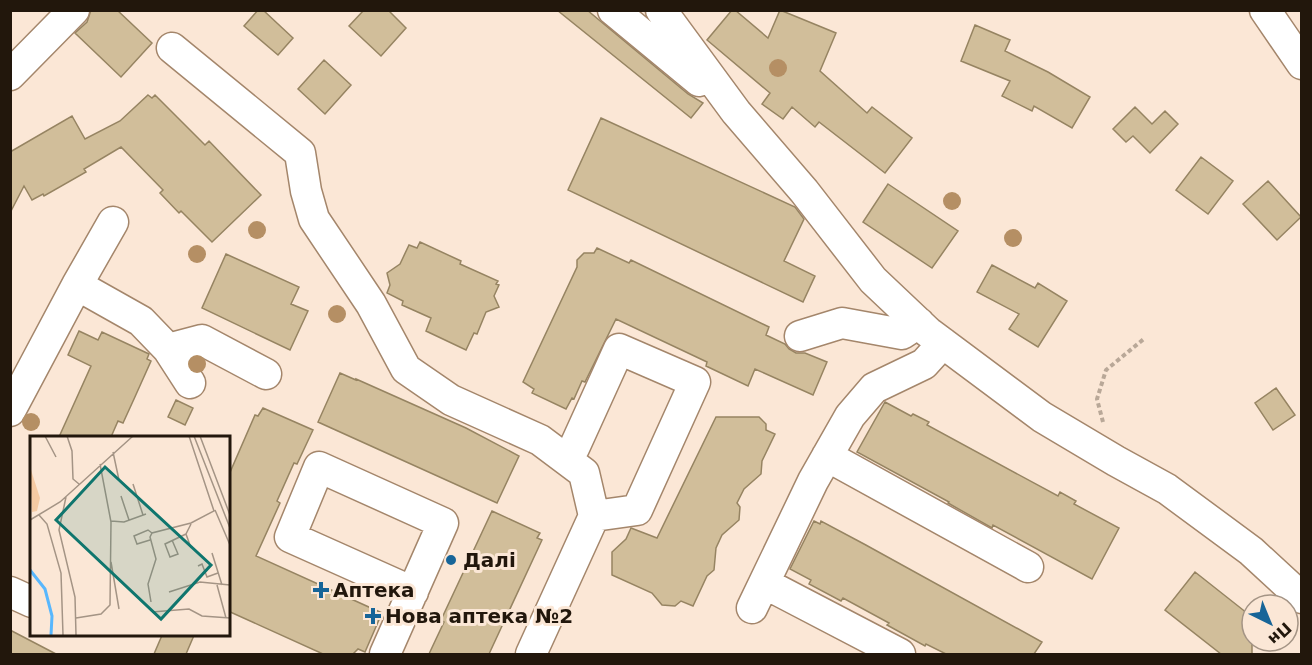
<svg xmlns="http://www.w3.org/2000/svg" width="1312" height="665" viewBox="0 0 1312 665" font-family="'DejaVu Sans',sans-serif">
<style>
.building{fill:#d1be9a;stroke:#968462;stroke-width:1.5}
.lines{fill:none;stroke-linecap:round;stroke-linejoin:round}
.minor-casing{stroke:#a4866b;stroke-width:33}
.path{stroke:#b9a898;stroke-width:4;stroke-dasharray:4.5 3;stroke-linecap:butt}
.minor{stroke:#fff;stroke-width:30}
.tree{fill:#b58f64}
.poi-dot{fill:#176598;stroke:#fbe7d6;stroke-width:2}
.labels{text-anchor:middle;stroke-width:6;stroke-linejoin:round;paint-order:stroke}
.poi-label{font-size:20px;font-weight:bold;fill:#22170c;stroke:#fbe7d6;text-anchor:start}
.inset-river{fill:none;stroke:#58b7fd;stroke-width:3}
.inset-road{fill:none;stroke:#a49485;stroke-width:1.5}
.view{fill:#0f766e;fill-opacity:0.15;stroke:#0f766e;stroke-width:3}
.inset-edge{fill:none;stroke:#22170c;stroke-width:3}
</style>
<rect width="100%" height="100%" fill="#fbe7d6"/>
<path class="building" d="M91,10H117L152,43L121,77L75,33L87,22Z
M258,10H263L293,38L278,55L244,26Z
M364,10H388L406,28L381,56L349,26Z
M557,10H587L688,94L703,103L691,118Z
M732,10H735L768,38L780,10L836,33L820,71L867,113L872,107L912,138L885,173L819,122L815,127L792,107L783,119L762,104L770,93L707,40Z
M975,25L1010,40L1005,51L1048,72L1090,97L1072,128L1034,106L1032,111L1002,96L1010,81L961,61Z
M324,60L351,85L325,114L298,89Z
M148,95L152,98L155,95L205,145L209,141L261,195L212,242L181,211L179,213L160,193L163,190L121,147L84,169L86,172L44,196L43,194L32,200L24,186L10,213V152L72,116L85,139L120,121Z
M1135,107L1152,124L1165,111L1178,124L1150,153L1133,136L1126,142L1113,129Z
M601,118L795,207L804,219L784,261L815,276L803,302L568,190Z
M1201,157L1233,181L1208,214L1176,190Z
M1268,181L1301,217L1277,240L1243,204Z
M888,184L958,231L932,268L863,222Z
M420,242L461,261L460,264L498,281L496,284L499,285L494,296L499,307L486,312L477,334L474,333L466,350L426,331L431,318L402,305L403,301L387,293L390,285L387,273L400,264L409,245L417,248Z
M597,248L629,263L631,260L769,327L766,335L785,344L789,349L796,353H805L827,362L813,395L755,369L748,386L706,366L707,362L616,319L585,382L582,381L574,399L572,398L566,409L532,393L534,389L523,382L577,267V260L584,253H594Z
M226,254L299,287L291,304L308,311L290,350L202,308Z
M992,265L1035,288L1038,283L1067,301L1038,347L1009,329L1019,314L977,292Z
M79,331L98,340L102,332L149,354L147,359L151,361L134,399L123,423L118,421L111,437H59L91,366L68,355Z
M340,373L356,380V379L466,428L519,456L497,503L318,422Z
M1276,388L1295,415L1273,430L1255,403Z
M176,400L193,408L185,425L168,417Z
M885,402L911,416L913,414L929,422L927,425L1058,496L1060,492L1076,501L1074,504L1119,528L1092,579L993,525L992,528L948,503L949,502L857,452Z
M263,408L313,430L297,464L294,463L277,501L280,503L256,556L382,613L365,652L358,649L353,654H323L228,611V477L255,415L258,416Z
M716,417H759L766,424V430L775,434L762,461L761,474L744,489L737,503L740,507L739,520L722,535L716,548L714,570L707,576L693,606L681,601L675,606L662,605L652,593L612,575V552L626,539L631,528L657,538Z
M492,511L540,533L537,538L542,540L489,654H429L444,622L441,620Z
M814,521L820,524L821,521L864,544L1042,642L1034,654H946L926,644L925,646L887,625L889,623L843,598L841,601L809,584L811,580L790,569Z
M1195,572L1252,617V654H1221L1165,610Z
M10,630L56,654H10Z
M163,633H195L186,654H154Z"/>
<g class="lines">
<g class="minor-casing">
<path id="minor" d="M613,10L699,81
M661,10L736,112L804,191L873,280L928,332L1042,417L1116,461L1167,489L1251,551L1302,598
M1265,10L1302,64
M172,48L300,153L306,191L314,219L371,304L406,369L451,400L540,440L584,473L594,516L531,654
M10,75L74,10
M77,285L141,321L168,349L190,383
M800,336L842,323L902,334L919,323
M168,349L202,340L266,374
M10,411L77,285L113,222
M827,456L1028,567
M564,458L574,448L619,349L695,382L637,510L594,516
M764,583L900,654
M10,592L32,602
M752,608L813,481L850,416L874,388L924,364L943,343
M385,654L443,523L319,467L290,537L413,592"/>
</g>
<path class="path" d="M1103,422L1097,399L1106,370L1145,338"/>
<use href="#minor" class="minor"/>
</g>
<g class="tree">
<circle cx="778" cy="68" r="9"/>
<circle cx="952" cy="201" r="9"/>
<circle cx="257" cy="230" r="9"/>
<circle cx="1013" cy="238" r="9"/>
<circle cx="197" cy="254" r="9"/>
<circle cx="337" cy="314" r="9"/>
<circle cx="197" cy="364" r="9"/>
<circle cx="31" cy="422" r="9"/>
</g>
<g class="poi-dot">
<circle cx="451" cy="560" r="6"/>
<path d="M318 581h6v6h6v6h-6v6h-6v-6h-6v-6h6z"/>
<path d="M370 607h6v6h6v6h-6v6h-6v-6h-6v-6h6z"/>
</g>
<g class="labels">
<g class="poi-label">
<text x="463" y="567">Далі</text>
<text x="333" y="597">Аптека</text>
<text x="385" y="623">Нова аптека №2</text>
</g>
</g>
<g transform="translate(30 436)">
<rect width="200" height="200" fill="#fbe7d6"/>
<path d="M0,31L10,62L7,75L2,76Z" fill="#f5caa3"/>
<path class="inset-river" d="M0,134L15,153L22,180L21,199"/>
<path class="inset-road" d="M15,0L26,21M37,0L42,15L43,43L49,48M164,0L200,92M170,0L200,79M83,16L89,44M103,48L113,79M91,60L99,84M36,61L29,94L45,161L46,199M185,74L200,109M9,79L17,88L31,137L33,199M0,84L30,66L103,0M81,85L94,86L116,78M161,88L156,98L161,112M120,104L107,108L104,100L118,94L122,97M142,104L148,118L140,121L135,108L156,98M182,117L192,149M81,126L89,173M168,130L172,128L177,141L188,137M187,149L196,182M139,156L170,146L200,149M121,166L118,148L126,123L120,101L122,97L161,87L184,75L159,0M122,176L159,173L172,180L200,182M46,182L71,178L80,169L81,86L70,28"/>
<path class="view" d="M75,31L181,129L131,183L26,84Z"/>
<rect width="200" height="200" class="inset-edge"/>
</g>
<rect width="1312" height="665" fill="none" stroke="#22170c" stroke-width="24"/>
<g transform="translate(1270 623) rotate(137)"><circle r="28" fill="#fbe7d6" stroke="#a49485" stroke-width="1.5"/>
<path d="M0-4.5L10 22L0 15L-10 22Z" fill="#176598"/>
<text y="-9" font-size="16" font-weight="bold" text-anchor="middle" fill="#22170c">Пн</text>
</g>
</svg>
